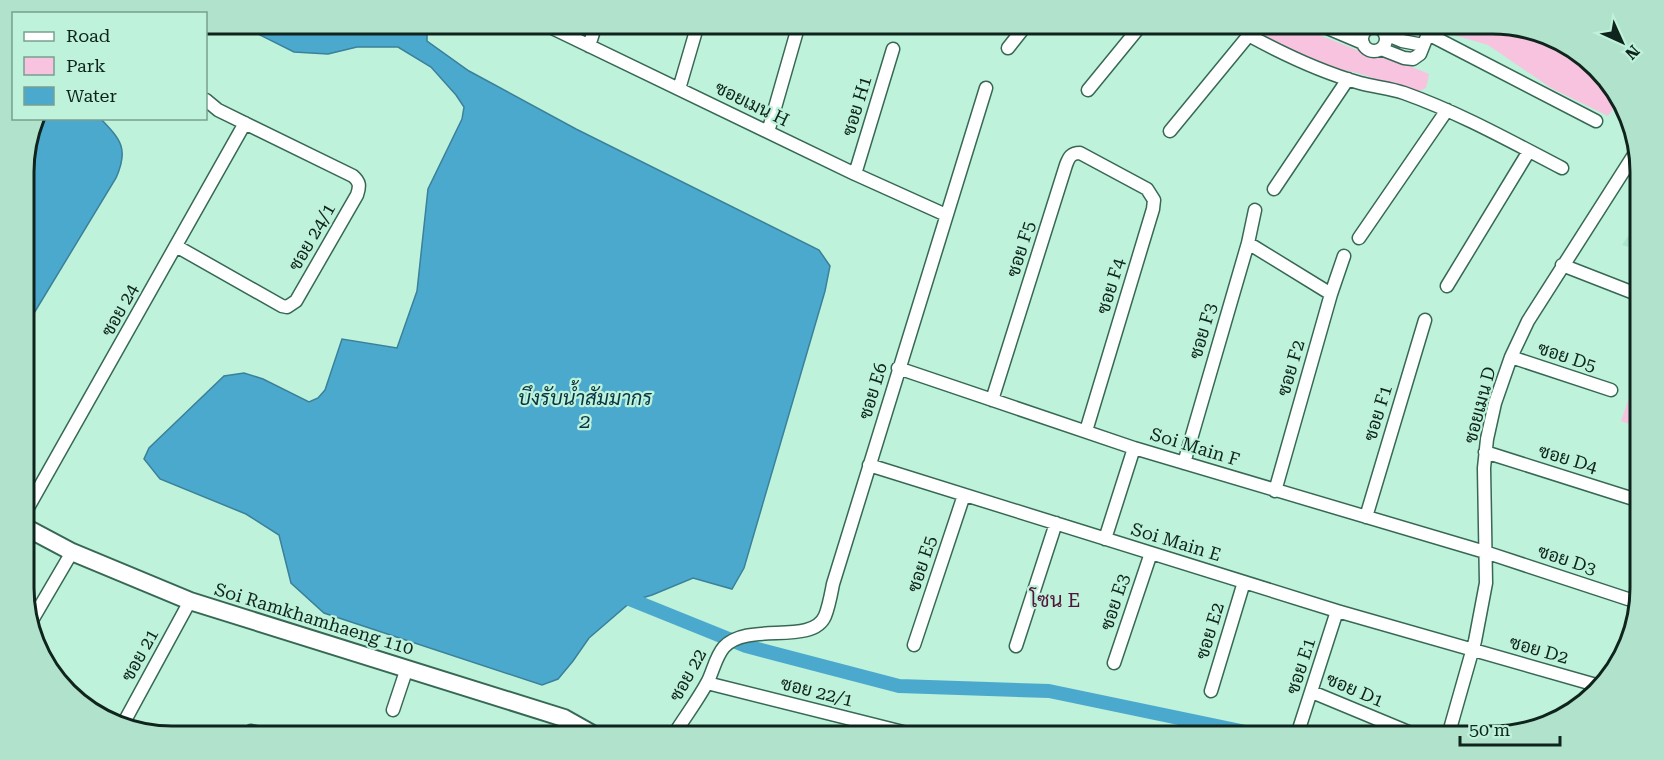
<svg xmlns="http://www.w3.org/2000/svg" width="1664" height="760" viewBox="0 0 1664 760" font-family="'Roboto Serif',Sarabun,serif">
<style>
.built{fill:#ace8ce}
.green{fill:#f8c3de}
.water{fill:#4ca9ce;stroke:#3a8199;stroke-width:1.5}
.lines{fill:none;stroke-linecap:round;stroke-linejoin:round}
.canal{stroke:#4ca9ce;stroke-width:14}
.street-casing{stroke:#376855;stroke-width:15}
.secondary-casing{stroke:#376855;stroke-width:20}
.street{stroke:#fff;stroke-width:12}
.secondary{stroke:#fff;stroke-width:16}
.labels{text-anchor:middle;stroke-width:4.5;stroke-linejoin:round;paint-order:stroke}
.street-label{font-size:18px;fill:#0f241c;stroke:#bef2db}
.water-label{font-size:20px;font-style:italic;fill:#083443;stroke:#bef2db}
.neighbourhood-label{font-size:20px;fill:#52153a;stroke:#bef2db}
.rim{fill:none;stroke:#0f241c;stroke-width:3}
</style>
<rect width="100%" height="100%" fill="#bef2db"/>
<path class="built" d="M1639,220V250L1622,245Z"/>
<path class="green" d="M1267,24H1292L1362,52L1400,62L1429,74L1426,88L1417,92L1357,73L1317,64L1267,39L1262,32Z
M1452,24H1491L1549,35L1609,82L1618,102L1608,116L1551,88L1488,45L1447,33Z
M1639,369L1640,428L1621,421Z"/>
<path class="water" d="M238,24H427V41L469,71L576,129L819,250L830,266L825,291L744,568L732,589L693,578L652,595L632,601L589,638L573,661L558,679L542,685L324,613L291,583L279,535L246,514L160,479L144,459L149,448L224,376L244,373L263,379L309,402L318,398L325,390L342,339L397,348L417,291L428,189L462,119L464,107L456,95L431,67L398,47H357L328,54L294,52Z
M36,119H101C121,140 129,149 116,178L25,328L24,163Z"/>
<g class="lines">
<path class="canal" d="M622,590L627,598L746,646L899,686L1049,691L1265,736"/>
<g class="street-casing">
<path id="street" d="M544,24L855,174L946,215
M1318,24L1363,43
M1362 39a12 12 0 1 1 24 0a12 12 0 1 1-24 0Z
M1385,34L1402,41L1423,45
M1428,34L1596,121
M1250,36C1285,55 1321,72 1360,83C1374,87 1390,88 1404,93C1460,113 1510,141 1562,168
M589,46L596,24
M1008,48L1027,24
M1381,49L1404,58L1413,59L1420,54L1432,24
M679,89L698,24
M1088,90L1142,24
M1170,131L1258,24
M768,132L799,24
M855,174L893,49
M1274,189L1348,79
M1359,238L1447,110
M1248,243L1331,294
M176,246L282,306L287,307L296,301L357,195C360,186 360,182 353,176L218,110L206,100
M1562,265L1639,295
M1447,286L1529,151
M1511,357L1611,390
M898,368L1134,448L1485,552L1637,602
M992,400L1066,165C1069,157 1071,153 1080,153L1147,189L1154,200L1153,209L1086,431
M1485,452L1640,501
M1184,463L1248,243L1255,210
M869,465L1337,611L1596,685
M1275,491L1331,294L1344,256
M25,513L245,123
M1366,517L1425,320
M1105,539L1134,448
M31,622L72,552
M914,645L964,495
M1016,646L1056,523
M1114,663L1151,553
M707,683L919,736
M1211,691L1244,582
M1312,692L1418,736
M393,710L407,668
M122,726L190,601
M1298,732L1337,611
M246,736L251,731L273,736
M673,736C684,718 698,700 708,681C713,671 716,656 724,647C748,621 812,646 825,616C829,606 831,594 833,584L986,88
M1448,736L1475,641L1486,583L1484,468L1487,439L1495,403L1511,357L1528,321L1637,150"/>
</g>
<g class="secondary-casing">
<path id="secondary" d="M25,527L72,552L190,601L564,718L596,736"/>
</g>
<use href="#street" class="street"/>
<use href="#secondary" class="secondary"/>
</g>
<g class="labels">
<g class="street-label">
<text transform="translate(752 104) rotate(26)" y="6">ซอยเมน H</text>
<text transform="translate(857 106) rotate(-73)" y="6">ซอย H1</text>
<text transform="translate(312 237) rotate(-60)" y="6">ซอย 24/1</text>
<text transform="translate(1021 249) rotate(-73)" y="6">ซอย F5</text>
<text transform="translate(1111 286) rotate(-73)" y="6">ซอย F4</text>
<text transform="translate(120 310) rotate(-61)" y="6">ซอย 24</text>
<text transform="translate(1203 331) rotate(-74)" y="6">ซอย F3</text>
<text transform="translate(1567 357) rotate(18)" y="6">ซอย D5</text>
<text transform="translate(1291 368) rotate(-74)" y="6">ซอย F2</text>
<text transform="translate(873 391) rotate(-73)" y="6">ซอย E6</text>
<text transform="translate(1480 405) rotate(-75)" y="6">ซอยเมน D</text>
<text transform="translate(1378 413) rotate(-73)" y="6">ซอย F1</text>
<text transform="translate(1195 447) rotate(17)" y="6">Soi Main F</text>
<text transform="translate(1568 459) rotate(17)" y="6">ซอย D4</text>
<text transform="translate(1176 542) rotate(17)" y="6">Soi Main E</text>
<text transform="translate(1567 560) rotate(18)" y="6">ซอย D3</text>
<text transform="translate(922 564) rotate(-72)" y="6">ซอย E5</text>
<text transform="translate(1115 602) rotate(-72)" y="6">ซอย E3</text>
<text transform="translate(314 619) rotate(17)" y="6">Soi Ramkhamhaeng 110</text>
<text transform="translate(1210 631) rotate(-73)" y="6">ซอย E2</text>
<text transform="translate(1539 650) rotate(16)" y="6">ซอย D2</text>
<text transform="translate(140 655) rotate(-61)" y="6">ซอย 21</text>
<text transform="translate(1301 666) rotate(-72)" y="6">ซอย E1</text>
<text transform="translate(688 675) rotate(-61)" y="6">ซอย 22</text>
<text transform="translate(1355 690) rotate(23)" y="6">ซอย D1</text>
<text transform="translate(817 692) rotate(14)" y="6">ซอย 22/1</text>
</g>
<g class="water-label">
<text x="585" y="405">บึงรับน้ำสัมมากร<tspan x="585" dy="23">2</tspan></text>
</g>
<g class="neighbourhood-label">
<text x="1055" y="607">โซน E</text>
</g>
</g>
<path d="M0 0H1664V760H0ZM172 34H1492A138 138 0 0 1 1630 172V588A138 138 0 0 1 1492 726H172A138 138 0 0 1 34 588V172A138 138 0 0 1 172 34Z" fill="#b0e2cc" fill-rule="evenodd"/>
<path class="rim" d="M172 34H1492A138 138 0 0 1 1630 172V588A138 138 0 0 1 1492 726H172A138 138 0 0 1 34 588V172A138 138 0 0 1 172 34Z"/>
<rect x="12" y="12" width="195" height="108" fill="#bef2db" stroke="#78a08f" stroke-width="1.5"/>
<rect x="24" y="32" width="30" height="9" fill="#ffffff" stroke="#78a08f" stroke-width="1.5"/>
<text x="66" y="42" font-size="18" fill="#0f241c">Road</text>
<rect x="24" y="57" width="30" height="18" fill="#f8c3de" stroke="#78a08f" stroke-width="1.5"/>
<text x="66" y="72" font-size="18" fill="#0f241c">Park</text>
<rect x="24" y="87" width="30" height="18" fill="#4ca9ce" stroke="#78a08f" stroke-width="1.5"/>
<text x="66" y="102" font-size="18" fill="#0f241c">Water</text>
<g transform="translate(1622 42) rotate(135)" stroke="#bef2db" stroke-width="4.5" paint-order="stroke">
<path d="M0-4.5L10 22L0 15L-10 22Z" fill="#0f241c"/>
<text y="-9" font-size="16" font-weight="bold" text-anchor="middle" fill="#0f241c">N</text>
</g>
<path d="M1460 736v9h100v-9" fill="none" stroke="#0f241c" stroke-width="3"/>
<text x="1469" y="736" font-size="18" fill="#0f241c" stroke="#bef2db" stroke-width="4.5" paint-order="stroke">50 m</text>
</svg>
